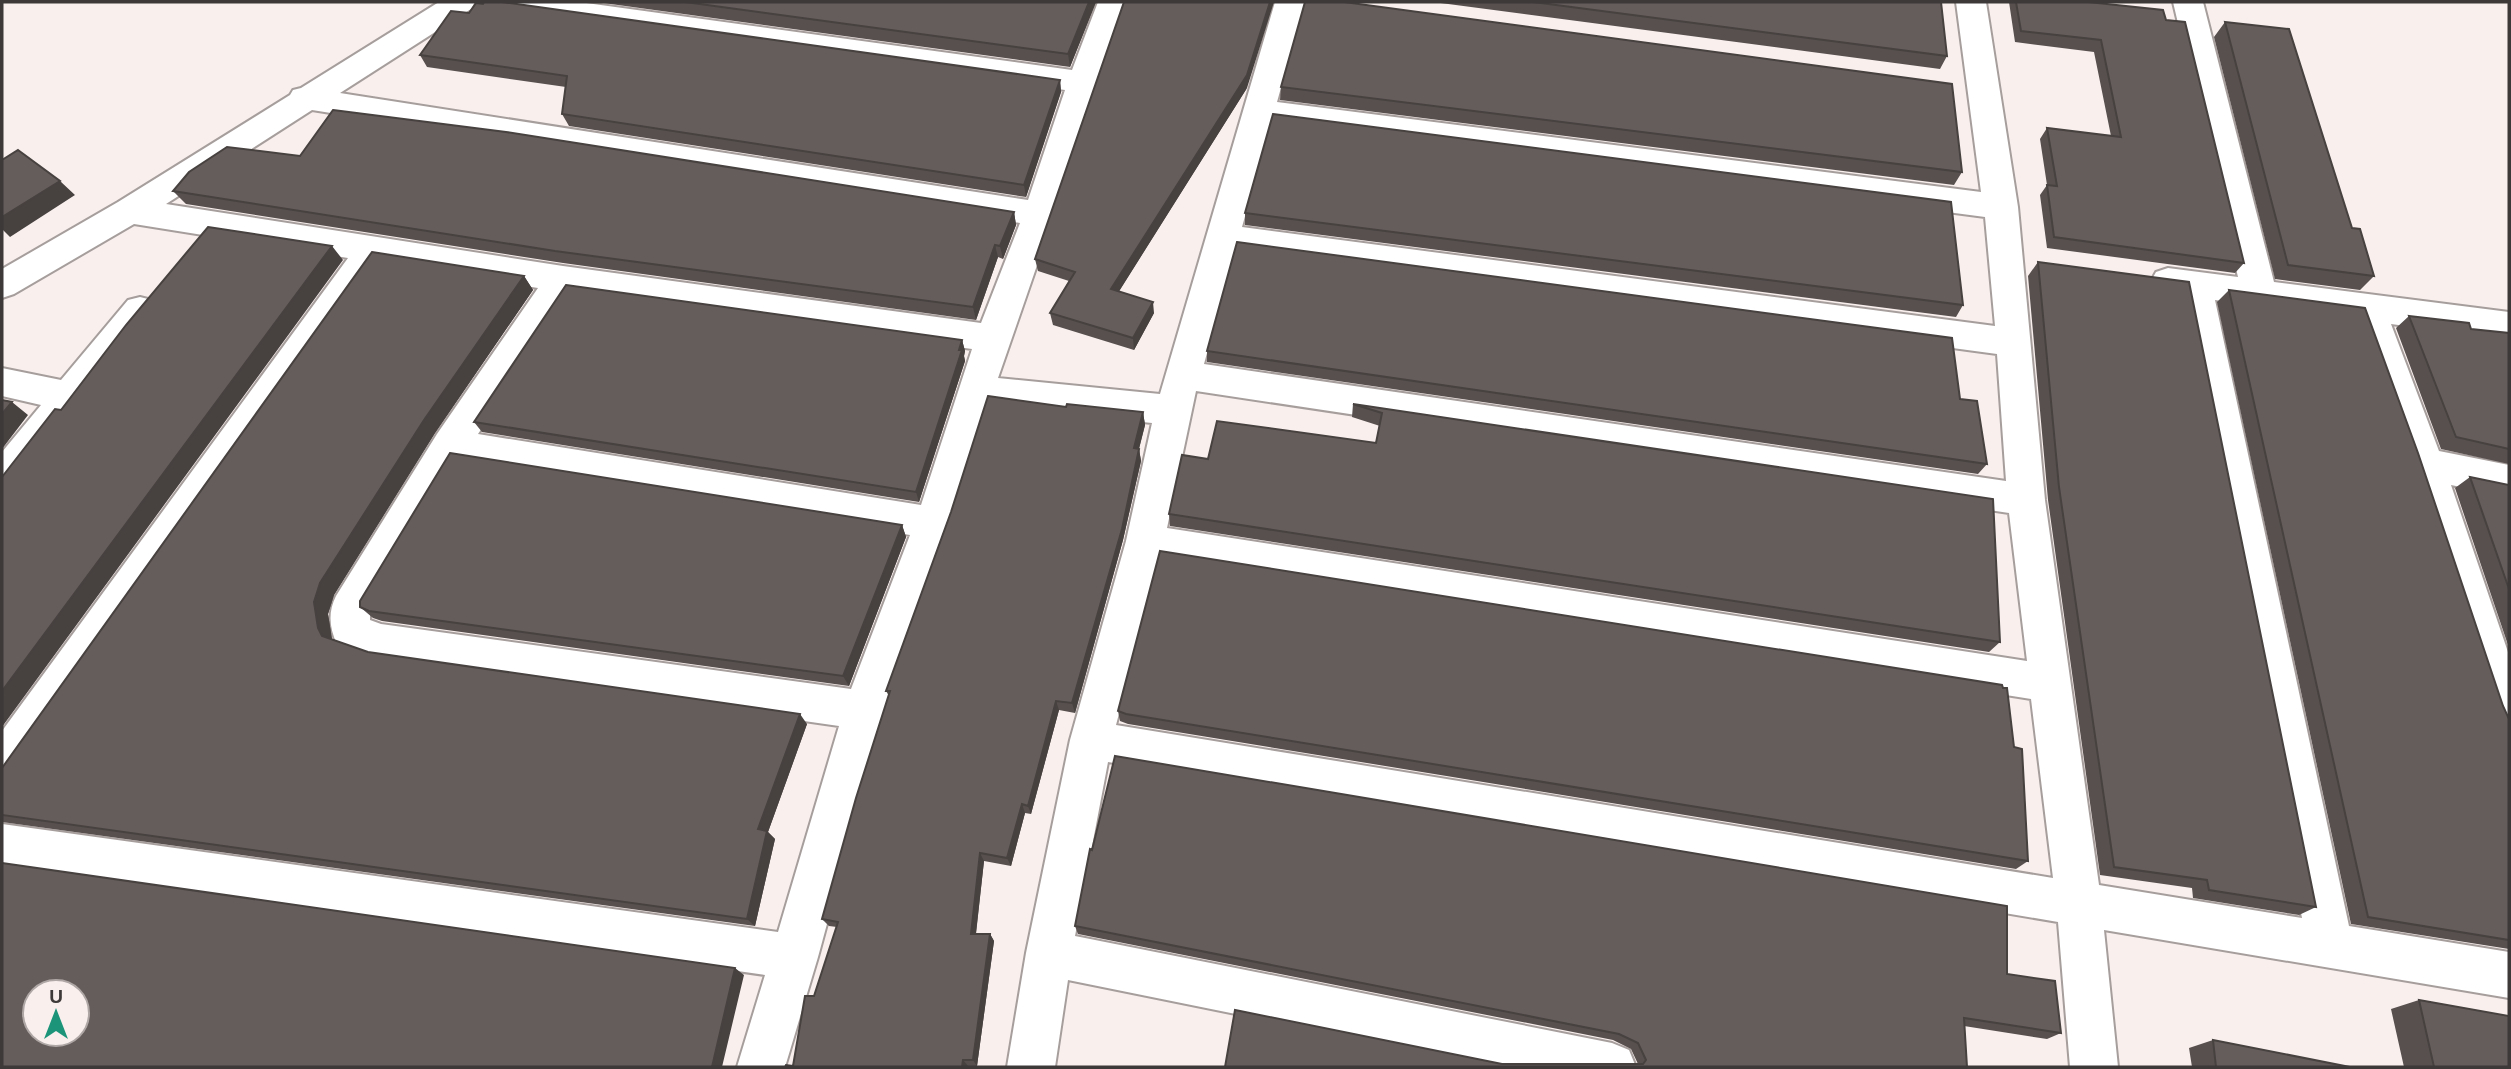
<svg xmlns="http://www.w3.org/2000/svg" width="2511" height="1069" viewBox="0 0 2511 1069" font-family="Arial,sans-serif">
<style>
.lines{fill:none;stroke-linecap:round;stroke-linejoin:round}
.minor-casing{stroke:#a69e9c;stroke-width:4}
.minor{fill:#fff;fill-rule:evenodd}
.wall{fill:#57504f}
.shaded-wall{fill:#474140}
.building{fill:#655d5c;stroke:#474140;stroke-width:2;fill-rule:evenodd}
</style>
<rect width="100%" height="100%" fill="#f9f0ee"/>
<g class="lines">
<g class="minor-casing">
<path id="minor" d="M439,2H475L471,9L340,93L1028,200L1065,90L510,12L499,9L495,2H579L1072,70L1098,2H1128L998,378L1160,394L1275,2H1305L1277,102L1981,192L1956,2H1986L2018,207L2045,500L2099,885L2302,918L2179,296L2156,290L2151,281L2156,272L2168,268L2238,277L2173,2H2203L2274,282L2509,312V340L2391,324L2439,451L2509,465V497L2451,485L2509,655V733L2494,728L2488,714L2406,464L2354,319L2215,300L2349,926L2509,952V998L2104,930L2118,1067H2070L2058,922L1108,762L1075,936L1612,1043L1629,1050L1636,1067H1497L1068,980L1055,1067H1007L1026,953L1070,740L1126,541L1152,423L990,406L953,523L885,710L818,957L785,1067H737L765,975L2,866V824L778,932L839,726L381,660L337,644C329,627 328,612 336,596L437,434L538,288L382,263L17,779L2,785V731L348,258L134,224L14,294L2,298V269L118,202L290,95L293,90L301,88ZM312,110L1020,223L981,323L563,266L166,204ZM1271,123L1985,217L1995,326L1242,227ZM1235,251L1997,354L2006,481L1204,364ZM572,293L972,349L921,505L478,434ZM1196,391L2009,513L2027,661L1167,528ZM459,462L910,535L851,689L381,624L370,620V611ZM1159,560L2031,699L2053,878L1116,725Z
M140,297L152,300L157,310L152,320L15,490L2,495V452L41,405L2,396V368L61,380L128,300Z"/>
</g>
<use href="#minor" class="minor"/>
</g>
<path class="wall" d="M596,2H1096L1070,67Z
M1433,2H1941L1947,56L1940,69Z
M2009,2H2088L2166,20L2244,263L2235,273L2047,248L2040,195L2047,185L2040,139L2047,128L2111,136L2094,52L2015,42Z
M2225,22L2352,228L2374,276L2360,290L2275,279L2214,37Z
M420,55L1060,80L1061,92L1026,197L569,126L562,114L566,87L427,67Z
M1281,87L1962,172L1954,185L1280,100Z
M1247,88L1119,291L1154,313L1134,350L1053,325L1050,313L1069,281L1038,271L1035,259Z
M300,156L1014,212L1016,225L1003,259L998,257L976,320L563,263L186,204L173,191Z
M1245,213L1963,305L1956,317L1245,225Z
M2038,262L2316,907L2299,915L2193,898L2192,888L2100,875L2048,500L2028,276Z
M524,276L533,290L435,433L334,595L328,614L332,639L368,652L807,724L768,832L775,839L755,926L2,822V768Z
M2229,290L2503,706L2509,719V949L2351,924L2217,302Z
M2409,316L2471,329L2509,333V464L2441,449L2396,328Z
M962,340L965,351L964,356L965,361L919,502L482,432L474,422Z
M1207,351L1960,399L1987,464L1978,474L1207,362Z
M1353,404L1993,499L2000,642L1989,652L1170,526L1169,514L1208,459L1376,443L1380,426L1352,417Z
M1066,407L1143,412L1145,425L1139,449L1141,461L1123,540L1075,713L1059,710L1031,814L1025,813L1011,866L984,861L976,934H990L994,941L977,1066H968V1067H785L793,1066L837,927L829,926L822,919L889,696L886,691Z
M2470,477L2509,485V648L2455,488Z
M902,525L906,537L849,686L382,621L373,618L360,607Z
M1118,711L2028,861L2016,869L1128,724L1120,721Z
M1075,926L2007,974L2061,1033L2047,1039L1964,1026L1967,1067L1638,1064L1631,1049L1613,1040L1078,934Z
M2419,1000L2509,1067H2404L2391,1009Z
M2213,1040L2350,1067H2192L2189,1048Z"/>
<path class="shaded-wall" d="M1089,2H1096L1070,67L1068,54Z
M1270,2H1274L1247,88L1113,301L1111,289Z
M1060,80L1061,92L1026,197L1024,185Z
M60,181L75,195L10,237L2,229V217Z
M1014,212L1016,225L1003,259L1000,246Z
M995,245L998,257L976,320L973,307Z
M332,246L343,260L2,727V691Z
M524,276L533,290L435,433L334,595L328,614L332,639L322,636L318,628L314,602L320,583L424,420Z
M1153,302L1154,313L1134,350L1133,338Z
M962,340L965,351L964,356L965,361L919,502L916,492Z
M12,402L28,415L2,449V414Z
M1143,412L1145,425L1136,460L1134,448Z
M1139,449L1141,461L1123,540L1075,713L1072,703Z
M902,525L906,537L849,686L843,676Z
M1056,701L1059,710L1031,814L1028,806Z
M800,714L807,724L768,832L775,839L755,926L747,919L758,829Z
M1022,804L1025,813L1011,866L1007,858Z
M980,853L984,861L975,941L971,934Z
M990,934L994,941L977,1066L973,1060Z
M735,968L744,975L722,1067H712Z
M963,1060L968,1066V1067H962Z"/>
<path class="building" d="M484,2H502L1060,80L1024,185L562,114L567,76L420,55L451,11L469,13L476,3L483,4Z
M685,2H1089L1068,54Z
M1124,2H1270L1247,75L1111,289L1153,302L1133,338L1050,313L1075,272L1035,259Z
M1305,2H1344L1952,84L1962,172L1281,87Z
M1533,2H1941L1947,56Z
M2016,2H2088L2163,10L2166,20L2185,22L2244,263L2054,237L2047,185L2057,186L2047,128L2121,137L2101,40L2021,31Z
M2225,22L2289,29L2352,228L2360,229L2374,276L2288,265Z
M333,110L506,132L1014,212L1000,246L995,245L973,307L555,251L173,191L189,172L227,147L300,156Z
M1273,114L1951,202L1963,305L1245,213Z
M18,150L60,181L2,217V160Z
M208,227L332,246L2,691V477L55,409L61,410L126,325Z
M1237,242L1952,338L1960,399L1977,401L1987,464L1207,351Z
M372,252L524,276L424,420L320,583L314,602L318,628L322,636L368,652L800,714L758,829L767,831L747,919L2,815V768Z
M2038,262L2189,282L2316,907L2209,890L2207,880L2114,867L2059,487Z
M566,285L962,340L959,350H962L916,492L474,422Z
M2229,290L2365,308L2418,453L2503,706L2509,719V940L2368,917Z
M2409,316L2469,323L2471,329L2509,333V449L2456,437Z
M988,396L1066,407L1067,404L1143,412L1134,448L1139,449L1122,529L1072,703L1056,701L1028,806L1022,804L1007,858L980,853L971,934H990L973,1060H963L962,1067H785L786,1065L793,1066L805,996H814L838,922L822,919L856,798L890,691H886L951,512Z
M2,400L12,402L2,414Z
M1353,404L1993,499L2000,642L1169,514L1182,455L1208,459L1217,421L1376,443L1382,413Z
M450,453L902,525L843,676L369,611L360,607V601Z
M2470,477L2509,485V589Z
M1160,551L2002,685L2003,688H2007L2014,747L2022,749L2028,861L1126,714L1118,711Z
M1115,756L2007,906V974L2055,981L2061,1033L1964,1018L1967,1067H1225L1235,1010L1502,1064H1643L1646,1060L1638,1043L1619,1034L1075,926L1090,849L1092,850Z
M2,863L735,968L712,1067H2ZM35,992H77V1034H35Z
M2419,1000L2509,1016V1067H2434Z
M2213,1040L2350,1067H2216Z"/>
<rect width="2511" height="1069" fill="none" stroke="#3d3939" stroke-width="7"/>
<g transform="translate(56 1013)"><circle r="33" fill="#f9f0ee" stroke="#aea7a6" stroke-width="2"/>
<path d="M0-5L12 26L0 18L-12 26Z" fill="#1c9479"/>
<text y="-10" font-size="19" font-weight="bold" text-anchor="middle" fill="#3d3939">U</text>
</g>
</svg>
